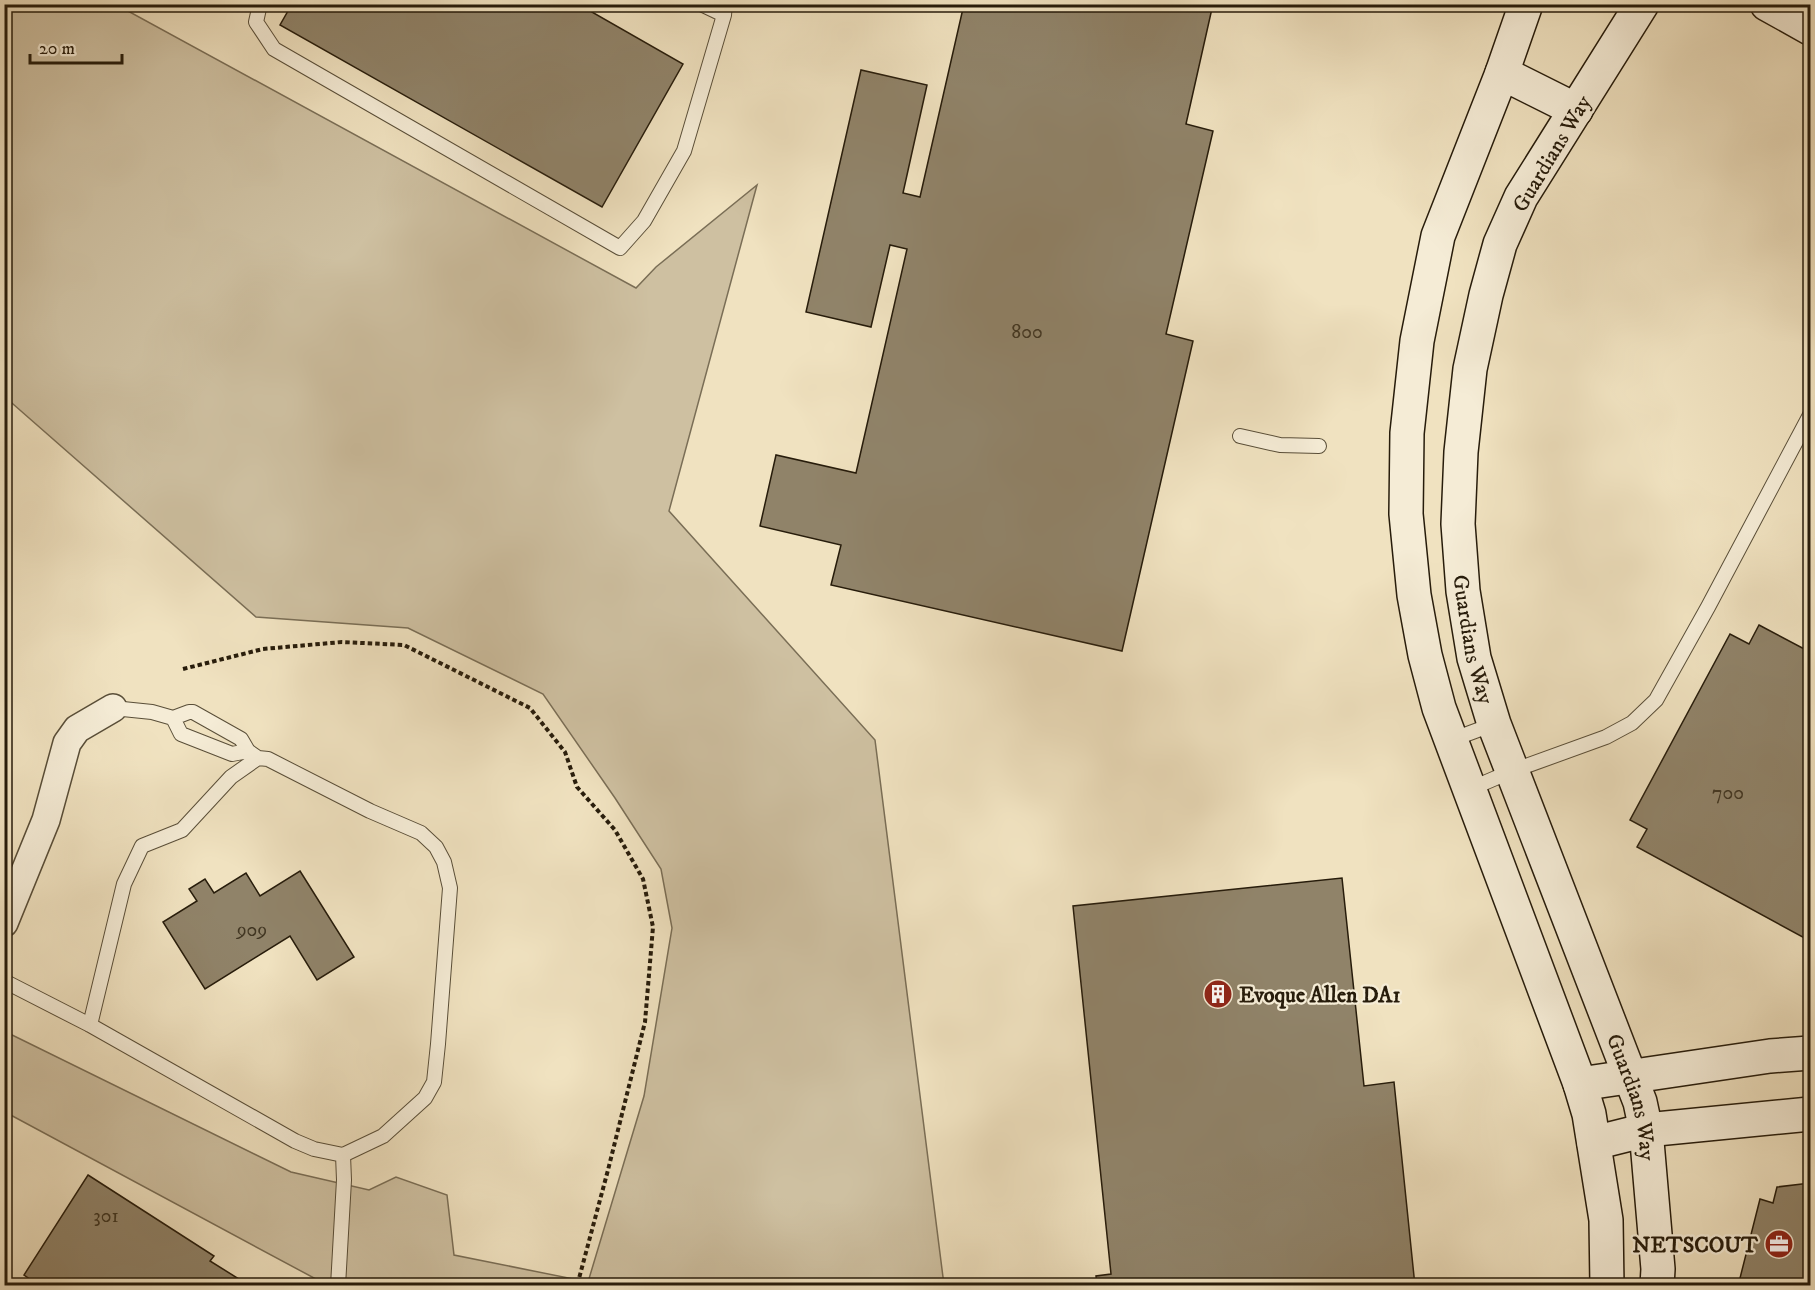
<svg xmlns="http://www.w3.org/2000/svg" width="1815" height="1290" viewBox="0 0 1815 1290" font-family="'IM FELL DW Pica',serif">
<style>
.green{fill:#cec0a1;stroke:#7a6e56;stroke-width:1.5}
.building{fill:#908369;stroke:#271c0b;stroke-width:1.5}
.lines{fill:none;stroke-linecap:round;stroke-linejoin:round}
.lane-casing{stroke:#594e38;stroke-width:16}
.street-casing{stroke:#594e38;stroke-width:30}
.secondary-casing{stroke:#271c0b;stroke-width:36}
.path{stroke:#271c0b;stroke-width:4;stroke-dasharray:4.5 3;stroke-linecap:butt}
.lane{stroke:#f5ecd6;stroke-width:14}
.street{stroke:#f5ecd6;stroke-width:27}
.secondary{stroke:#f5ecd6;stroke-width:33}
.labels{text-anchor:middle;stroke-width:4.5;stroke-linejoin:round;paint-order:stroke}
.number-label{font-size:20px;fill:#413622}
.street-label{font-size:22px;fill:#271c0b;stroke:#f5ecd6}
.poi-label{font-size:22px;font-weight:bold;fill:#271c0b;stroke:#f5ecd6;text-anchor:start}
</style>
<rect width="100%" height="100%" fill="#f0e2c0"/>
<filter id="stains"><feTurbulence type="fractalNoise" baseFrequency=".00333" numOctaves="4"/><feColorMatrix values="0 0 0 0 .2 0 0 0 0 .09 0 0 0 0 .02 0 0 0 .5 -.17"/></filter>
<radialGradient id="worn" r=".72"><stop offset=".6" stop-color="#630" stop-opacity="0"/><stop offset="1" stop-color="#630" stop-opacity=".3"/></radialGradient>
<path class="green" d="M5,5H117L636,288L656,267L757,185L669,511L875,740L944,1285H327L5,1112L4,1031L291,1172L369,1190L396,1177L447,1195L454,1255L588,1282L644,1096L672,928L661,869L615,798L543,694L408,628L256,617L5,397Z"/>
<path class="building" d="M292,4H578L683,64L602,207L280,25Z
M964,4H1213L1186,124L1213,131L1166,334L1193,341L1122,651L831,585L841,545L760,526L776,455L856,473L907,249L890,245L871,327L806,312L861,70L927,85L903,193L920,197Z
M4,588L11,589L4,629Z
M1759,625L1810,652V941L1637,847L1647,829L1630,820L1730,634L1749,644Z
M300,871L354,957L317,980L290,936L205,989L163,922L197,901L189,889L205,879L214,893L246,873L260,896Z
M1342,878L1364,1086L1394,1082L1415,1286H1097L1096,1276L1111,1274L1073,906Z
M88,1175L214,1256L210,1261L247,1284L246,1286H40L24,1275Z
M1810,1183V1286H1738L1760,1199L1773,1203L1777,1187Z"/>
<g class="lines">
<g class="lane-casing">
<path id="lane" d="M260,4L256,22L274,49L620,248L644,221L684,151L724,15L725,4
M701,4L724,15
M1240,436L1280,445L1319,446
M113,708L152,712L173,718L189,712H193L241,739L248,751L258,758
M173,718L181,734L232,754L248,751
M1451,740L1494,724
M1470,789L1512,771L1606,737L1632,723L1656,700L1708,607L1810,415
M4,981L90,1025L295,1141L314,1149L343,1155
M90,1025L124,884L142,846L182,830L231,777L258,758L268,759L370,811L421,833L436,847L444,862L450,888L438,1044L434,1082L425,1098L383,1136L343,1155L344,1180L338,1286"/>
</g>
<g class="street-casing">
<path id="street" d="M4,923L46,820L67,743L77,729L113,708"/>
</g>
<g class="secondary-casing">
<g id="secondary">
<path d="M1526,4L1502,73L1438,236L1417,341L1407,433L1406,514L1414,595L1425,655L1439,708L1580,1084L1589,1114L1606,1220L1607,1286"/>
<path id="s1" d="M1642,4L1521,197L1500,244L1486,295L1470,369L1461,452L1458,524L1463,591L1474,658L1494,724L1640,1102L1646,1130L1658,1269L1657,1286"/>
<path d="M1767,4L1810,28"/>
<path d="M1502,73L1576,110"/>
<path d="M1580,1084L1770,1056L1810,1053"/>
<path d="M1594,1143L1646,1130L1810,1114"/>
</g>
</g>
<path class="path" d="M183,669L263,649L342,642L404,645L530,708L565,752L577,787L615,830L643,879L653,927L645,1022L608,1170L577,1286"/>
<use href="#lane" class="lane"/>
<use href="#street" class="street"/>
<use href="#secondary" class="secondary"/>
</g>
<defs>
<g id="building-disc" transform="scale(1.5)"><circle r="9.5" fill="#8f2418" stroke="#f5ecd6"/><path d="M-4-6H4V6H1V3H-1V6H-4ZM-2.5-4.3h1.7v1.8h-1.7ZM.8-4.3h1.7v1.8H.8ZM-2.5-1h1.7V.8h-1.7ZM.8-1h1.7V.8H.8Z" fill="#fff"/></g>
<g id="office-disc" transform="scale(1.5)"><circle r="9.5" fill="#8f2418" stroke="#f5ecd6"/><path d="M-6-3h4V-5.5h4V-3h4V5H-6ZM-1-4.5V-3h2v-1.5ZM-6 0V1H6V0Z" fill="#fff"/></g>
</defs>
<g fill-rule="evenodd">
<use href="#building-disc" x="1218" y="994"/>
<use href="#office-disc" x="1779" y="1244"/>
</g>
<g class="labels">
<g class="number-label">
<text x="1027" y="338">800</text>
<text x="1728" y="799">700</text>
<text x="252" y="936">909</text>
<text x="106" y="1222">301</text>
</g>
<g class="street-label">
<text transform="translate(1551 153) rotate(-59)" y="8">Guardians Way</text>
<text dy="8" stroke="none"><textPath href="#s1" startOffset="680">Guardians Way</textPath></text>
<text dy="8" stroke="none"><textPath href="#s1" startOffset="1166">Guardians Way</textPath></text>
</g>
<g class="poi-label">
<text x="1239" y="1002">Evoque Allen DA1</text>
<text x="1758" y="1252" text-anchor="end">NETSCOUT</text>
</g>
</g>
<rect width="1815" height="1290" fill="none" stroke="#f0e2c0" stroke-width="24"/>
<rect x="6" y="6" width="1803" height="1278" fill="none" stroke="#271c0b" stroke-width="3"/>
<rect x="12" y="12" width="1791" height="1266" fill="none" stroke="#271c0b" stroke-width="1.5"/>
<path d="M30 54v9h92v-9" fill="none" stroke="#271c0b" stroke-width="3"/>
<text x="39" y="54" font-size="18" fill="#271c0b" stroke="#f5ecd6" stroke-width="4.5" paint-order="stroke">20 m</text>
<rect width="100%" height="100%" filter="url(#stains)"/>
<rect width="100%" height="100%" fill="url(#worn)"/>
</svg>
